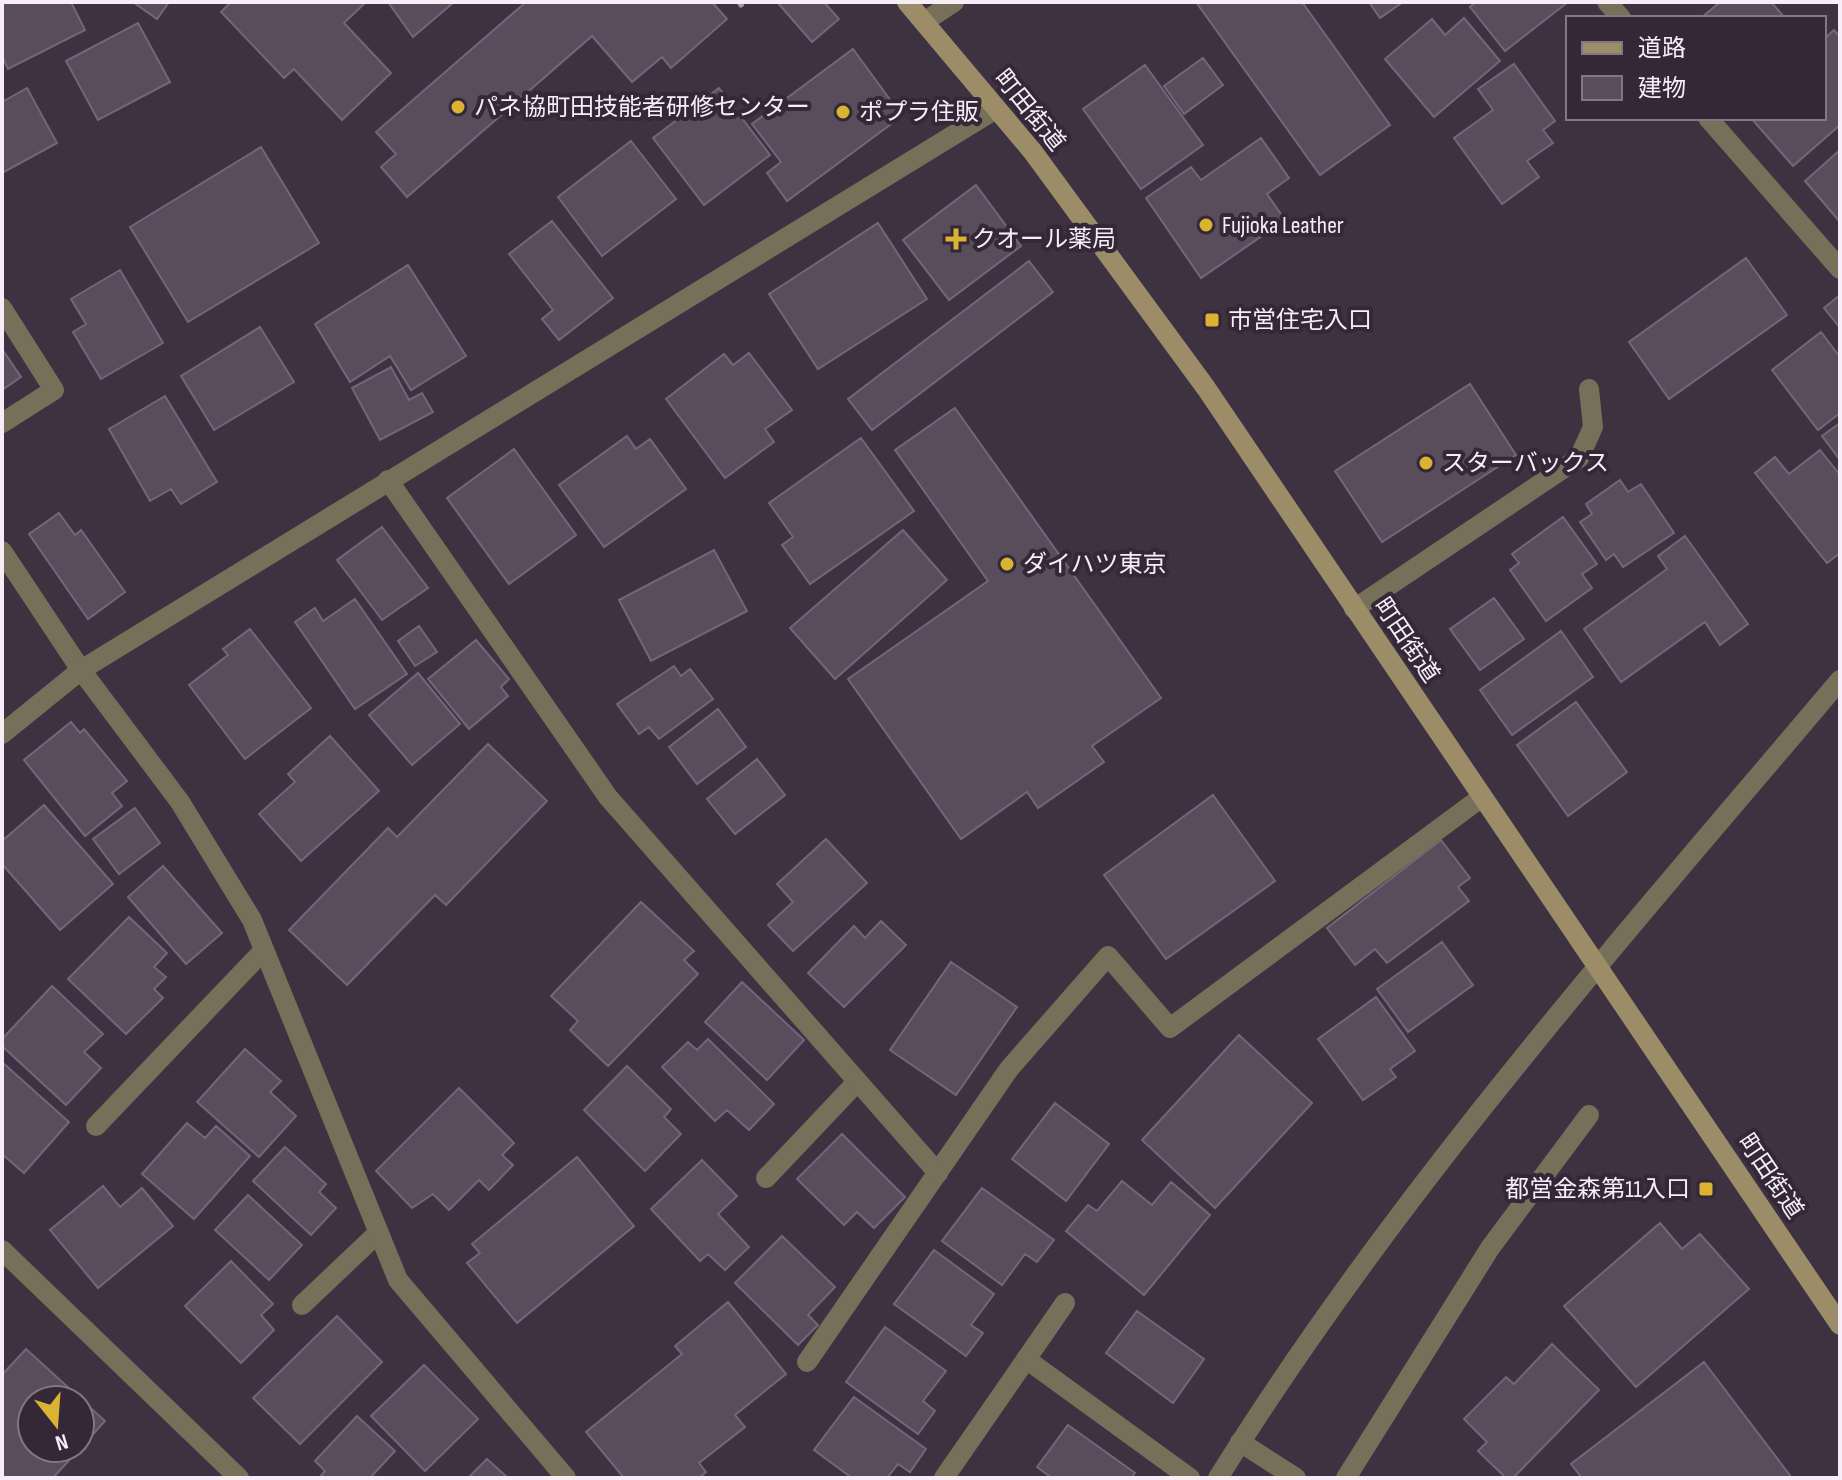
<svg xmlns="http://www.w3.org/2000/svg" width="1842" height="1480" viewBox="0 0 1842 1480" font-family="'Sofia Sans Condensed','Noto Sans JP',sans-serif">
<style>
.building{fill:#584c5d;stroke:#736678;stroke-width:2;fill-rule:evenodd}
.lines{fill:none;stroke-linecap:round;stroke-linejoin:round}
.path{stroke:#a298a5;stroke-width:5;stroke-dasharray:6 4;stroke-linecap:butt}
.service{stroke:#776f58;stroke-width:20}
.minor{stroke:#776f58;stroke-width:20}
.tertiary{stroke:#776f58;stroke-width:20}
.secondary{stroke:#9a8d68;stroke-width:20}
.poi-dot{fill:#dab333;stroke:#342838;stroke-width:3}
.labels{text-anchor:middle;stroke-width:8;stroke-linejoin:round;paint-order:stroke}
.poi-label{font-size:24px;fill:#f5edf8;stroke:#342838;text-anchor:start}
.street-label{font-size:24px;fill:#f5edf8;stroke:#342838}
</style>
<rect width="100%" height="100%" fill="#3e3242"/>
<path class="building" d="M2,2H71L85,30L8,69L2,56Z
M133,2H169L157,19Z
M231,2H366L344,23L391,73L342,120L294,69L284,78L221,12Z
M388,2H454L413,37Z
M526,2H712L727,19L671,68L662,57L632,82L592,36L407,197L381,167L396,154L376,132Z
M777,2H824L839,19L812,42Z
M1196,2H1302L1390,125L1320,175Z
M1369,2H1403L1380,18Z
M1476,2H1568L1505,51L1470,7Z
M1720,2H1771L1785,18H1701Z
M1464,18L1500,61L1434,117L1385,59L1432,19L1445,35Z
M138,23L170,82L98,120L66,61Z
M1834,30L1840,37V125L1793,166L1751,118H1824V39Z
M853,49L902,116L787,201L767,173L781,162L752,124Z
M1203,58L1223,85L1184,114L1164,86Z
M1514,64L1555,121L1543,130L1553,143L1527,161L1539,177L1502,204L1454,138L1493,110L1478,89Z
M1145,65L1203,145L1141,189L1083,109Z
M27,88L57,143L2,173V102Z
M719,88L770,155L704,205L653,138Z
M1261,138L1289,178L1267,194L1285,220L1201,278L1146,198L1191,167L1201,180Z
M631,141L676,199L602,256L558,197Z
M261,147L319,243L188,322L130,227Z
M1840,150V222L1805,181Z
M976,185L1021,246L949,300L903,240Z
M552,221L613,298L559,340L542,319L553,310L509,254Z
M878,223L927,299L818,369L769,294Z
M1746,258L1787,315L1669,399L1629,342Z
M1029,261L1053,292L872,430L848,399Z
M408,265L466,356L411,390L390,356L350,382L315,324Z
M120,270L163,343L101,379L73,332L86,324L71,299Z
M1840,295V328L1824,308Z
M260,327L294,382L214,430L181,376Z
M1821,332L1840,357V413L1818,430L1772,370Z
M2,349L21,377L2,390Z
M749,353L792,410L765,429L774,442L725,478L666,399L724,354L733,365Z
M391,367L409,400L422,393L433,412L380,440L352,388Z
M1470,384L1516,455L1382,542L1335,471Z
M165,396L217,482L181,504L171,489L150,501L109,429Z
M955,408L1161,698L1092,746L1104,762L1038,808L1027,792L961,839L848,679L988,581L895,450Z
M1840,423V460L1822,436Z
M627,436L636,449L650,439L686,489L604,547L559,485Z
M861,438L914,511L810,584L782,545L793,537L769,503Z
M514,449L576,535L509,584L447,498Z
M1820,450L1840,475V553L1827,563L1755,473L1775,457L1789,474Z
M1620,480L1628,492L1641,484L1674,533L1623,567L1614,554L1606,560L1580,522L1592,514L1586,504Z
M59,513L75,535L81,530L125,592L88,619L29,534Z
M1563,517L1597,564L1582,574L1592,588L1546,621L1510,570L1519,563L1512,554Z
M382,527L428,588L382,620L337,560Z
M903,530L947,580L835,679L790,628Z
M1685,536L1748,624L1720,645L1705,622L1621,682L1584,629L1667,569L1658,556Z
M714,550L747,611L651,661L619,600Z
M1494,598L1524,639L1480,670L1450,629Z
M355,599L407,674L355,709L295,622L315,608L323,621Z
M419,626L437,652L415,666L398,641Z
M250,629L311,708L245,759L189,685L228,655L223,649Z
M1561,631L1593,677L1512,735L1480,690Z
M476,640L509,679L501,687L508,696L469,729L428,679Z
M674,666L681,676L690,669L713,699L659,739L649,727L639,734L617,704Z
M418,673L460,724L412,765L369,715Z
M1576,702L1627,772L1568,816L1517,745Z
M718,709L746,747L697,784L669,747Z
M71,722L80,733L84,729L127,781L112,793L122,806L85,836L24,760Z
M330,736L379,791L301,861L259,814L295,782L288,774Z
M488,744L547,801L446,905L435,895L347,985L289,930L388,828L397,837Z
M757,759L785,795L735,834L707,799Z
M1213,795L1275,881L1166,959L1104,875Z
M44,805L113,884L60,930L2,864V841Z
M135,808L160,843L119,874L93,839Z
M826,839L867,883L793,951L768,925L793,902L777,884Z
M1441,840L1470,878L1458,887L1469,901L1387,963L1375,949L1355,965L1327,928Z
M163,866L222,933L186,964L128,897Z
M641,902L694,951L684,960L698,974L608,1066L570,1030L578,1021L551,996Z
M129,917L167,953L154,967L166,977L154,989L163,998L126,1034L68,979Z
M881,921L906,945L844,1007L808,973L854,926L865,938Z
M1442,942L1473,985L1408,1032L1377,989Z
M951,962L1017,1007L956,1095L890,1050Z
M742,982L804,1040L767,1080L705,1022Z
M52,986L103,1034L84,1052L101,1068L66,1105L2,1046V1039Z
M1376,997L1415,1051L1390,1069L1396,1077L1363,1100L1318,1039Z
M1239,1035L1312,1103L1215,1208L1142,1140Z
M708,1039L774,1104L749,1130L727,1110L715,1121L662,1067L688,1042L697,1050Z
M245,1049L281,1081L270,1092L296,1116L259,1157L197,1102Z
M2,1062L69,1122L24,1173L2,1154Z
M627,1066L671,1109L664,1117L681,1134L645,1171L584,1110Z
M459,1088L514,1143L502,1155L513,1165L489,1190L479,1180L449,1210L433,1194L412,1208L376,1171Z
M1055,1103L1109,1144L1066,1201L1012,1159Z
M187,1123L205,1138L216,1126L250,1156L194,1219L142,1174Z
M842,1134L905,1197L874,1228L857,1212L844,1225L797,1179Z
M285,1147L326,1184L319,1192L336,1208L311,1235L253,1181Z
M577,1157L634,1226L517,1323L467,1263L480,1253L472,1244Z
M702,1160L737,1196L718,1214L749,1247L725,1270L708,1254L700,1261L651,1209Z
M1122,1181L1152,1205L1171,1182L1210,1215L1144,1295L1066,1231L1088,1205L1097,1211Z
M103,1186L120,1207L142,1188L173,1226L98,1288L50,1230Z
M982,1188L1054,1240L1037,1262L1025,1254L1002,1285L942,1241Z
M248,1195L302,1245L269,1280L215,1230Z
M1660,1223L1682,1249L1700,1234L1749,1289L1636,1387L1564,1306Z
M782,1236L835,1287L808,1315L818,1325L798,1345L735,1283Z
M934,1250L994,1294L971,1325L983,1333L966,1356L894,1304Z
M231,1261L273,1304L261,1315L274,1330L241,1363L185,1306Z
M728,1302L786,1374L735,1415L745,1427L699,1463L706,1472L699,1478H624L586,1432L682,1354L675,1346Z
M1137,1311L1204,1359L1173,1403L1106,1353Z
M337,1316L382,1362L300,1444L253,1398Z
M885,1327L946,1371L923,1401L935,1411L918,1434L846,1382Z
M1552,1344L1599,1390L1513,1478H1506L1478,1451L1487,1442L1464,1419L1506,1377L1514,1384Z
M26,1349L105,1421L53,1478H2V1375ZM32,1400H80V1448H32Z
M1704,1362L1792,1478H1582L1571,1464Z
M424,1365L478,1419L425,1471L371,1416Z
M854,1397L926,1449L910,1472L898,1464L887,1478H852L814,1450Z
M357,1416L395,1451L370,1478H319L325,1471L315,1461Z
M1068,1425L1135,1473L1131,1478H1052L1037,1467Z
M487,1459L508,1478H468Z"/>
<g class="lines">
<path class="path" d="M739,2L741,5L745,2"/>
<path class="service" d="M1607,2L1621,18
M1708,118L1840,269
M2,308L54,390L2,423
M2,551L81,670
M1354,609L1579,458L1593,427L1589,389
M96,1126L264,950
M766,1178L856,1083
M302,1305L378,1233
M807,1362L1009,1069L1108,956L1170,1028L1482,797
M1240,1442L1296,1478
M944,1478L1065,1303
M1346,1478L1490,1248L1589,1115"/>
<path class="minor" d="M924,22L954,2
M388,480L608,797L938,1173
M81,670L180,802L252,920L398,1280L566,1478
M2,734L81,670L996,109
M2,1250L239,1478
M1026,1359L1190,1478"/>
<path class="tertiary" d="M1218,1478C1396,1192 1623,937 1840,680"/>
<path class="secondary" d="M907,2L1033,152L1206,388L1840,1325"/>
</g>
<g class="poi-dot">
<circle cx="458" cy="107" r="8"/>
<circle cx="843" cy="112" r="8"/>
<circle cx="1206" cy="225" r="8"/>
<path d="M952 227h8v8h8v8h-8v8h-8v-8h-8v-8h8z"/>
<rect x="1204" y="312" width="16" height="16" rx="4"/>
<circle cx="1426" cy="463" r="8"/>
<circle cx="1007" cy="564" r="8"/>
<rect x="1698" y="1181" width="16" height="16" rx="4"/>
</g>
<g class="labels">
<g class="poi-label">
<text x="474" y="115">パネ協町田技能者研修センター</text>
<text x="859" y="120">ポプラ住販</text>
<text x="1222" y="233">Fujioka Leather</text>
<text x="972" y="247">クオール薬局</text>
<text x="1228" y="328">市営住宅入口</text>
<text x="1442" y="471">スターバックス</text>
<text x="1023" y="572">ダイハツ東京</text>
<text x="1690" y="1197" text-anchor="end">都営金森第11入口</text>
</g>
<g class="street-label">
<text transform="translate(1030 110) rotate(51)" y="8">町田街道</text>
<text transform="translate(1407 640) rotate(56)" y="8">町田街道</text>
<text transform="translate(1771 1176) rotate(56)" y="8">町田街道</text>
</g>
</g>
<rect width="1842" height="1480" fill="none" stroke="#f5edf8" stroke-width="8"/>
<rect x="1566" y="16" width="260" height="104" fill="#342838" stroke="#817785" stroke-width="2"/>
<rect x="1582" y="42" width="40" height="12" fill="#9a8d68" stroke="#817785" stroke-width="2"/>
<text x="1638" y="56" font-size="24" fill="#f5edf8">道路</text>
<rect x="1582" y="76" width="40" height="24" fill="#584c5d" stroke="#817785" stroke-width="2"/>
<text x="1638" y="96" font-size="24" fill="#f5edf8">建物</text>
<g transform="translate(56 1424) rotate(163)"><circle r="38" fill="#342838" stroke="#817785" stroke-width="2"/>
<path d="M0-6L14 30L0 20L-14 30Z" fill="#dab333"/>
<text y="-12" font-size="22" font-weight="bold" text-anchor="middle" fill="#f5edf8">N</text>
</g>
</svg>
